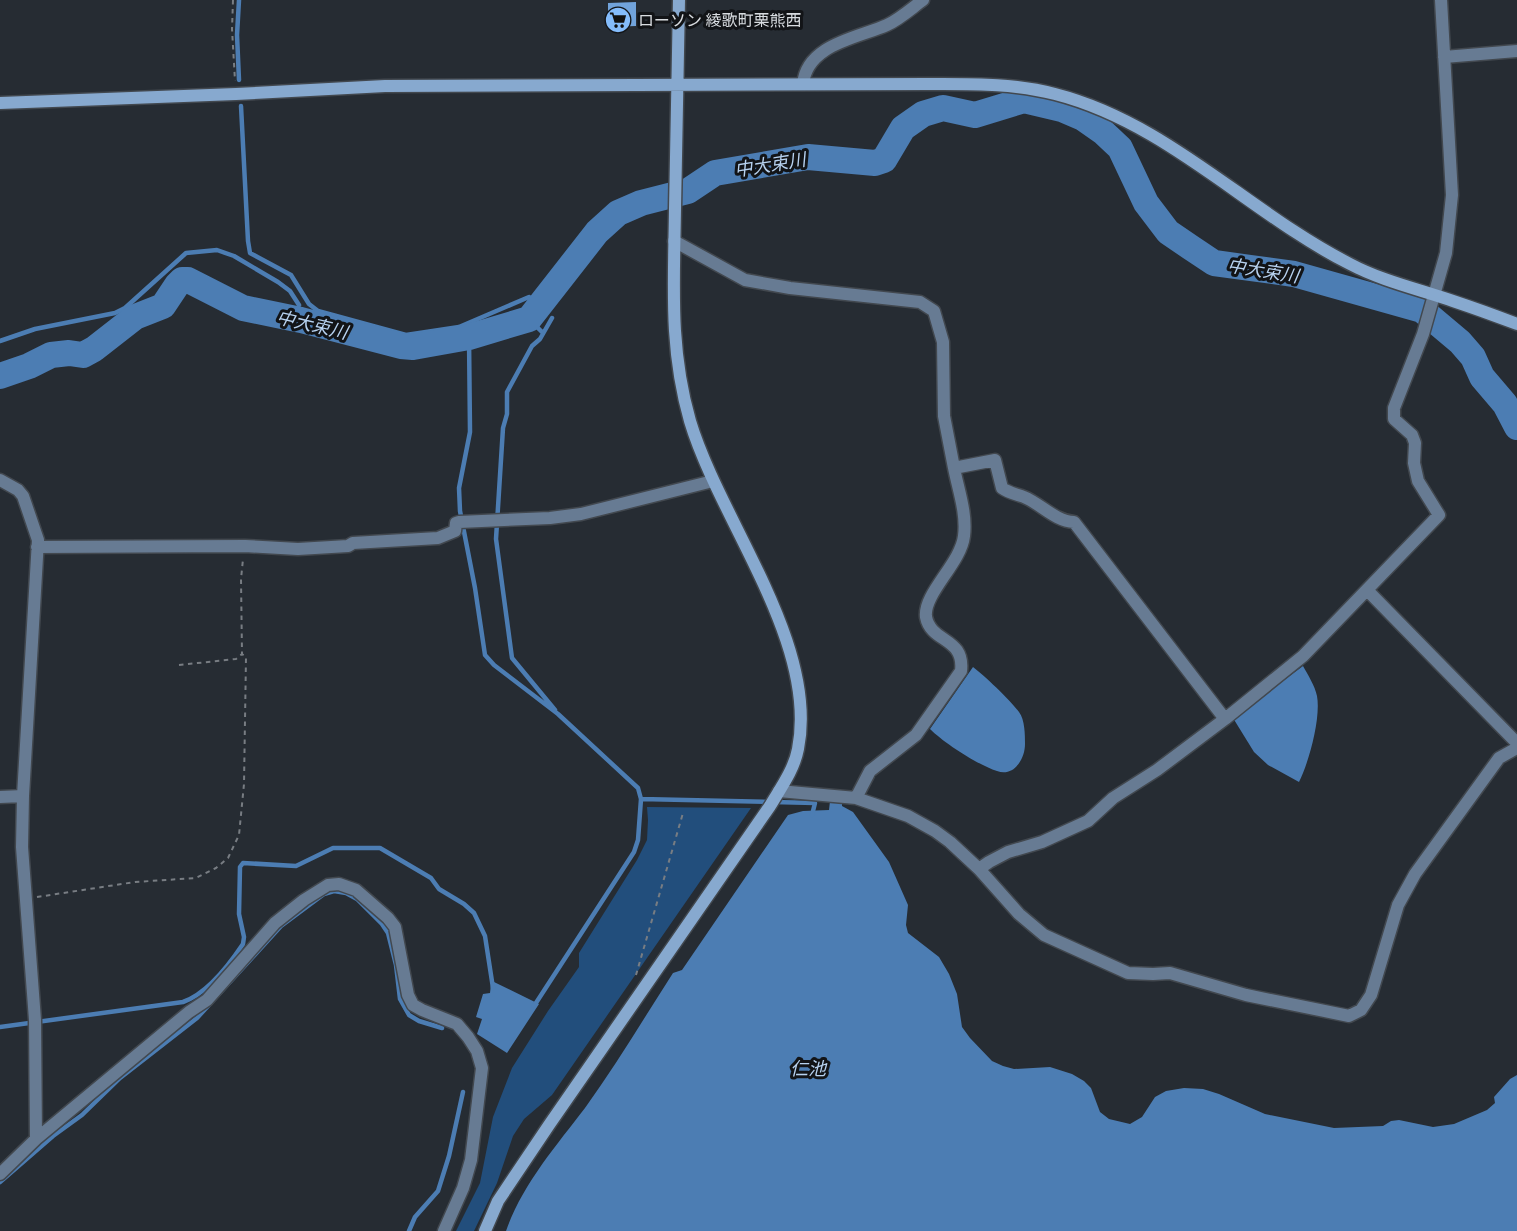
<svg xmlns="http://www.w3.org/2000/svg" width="1517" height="1231" viewBox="0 0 1517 1231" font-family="'Exo 2','Noto Sans JP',sans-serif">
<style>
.green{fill:#224e7c}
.water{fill:#4c7db3}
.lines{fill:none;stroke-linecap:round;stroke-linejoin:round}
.stream{stroke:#4c7db3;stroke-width:4.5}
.river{stroke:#4c7db3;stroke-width:26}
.building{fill:#71a3db}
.street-casing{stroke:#42484f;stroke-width:15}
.secondary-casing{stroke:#42484f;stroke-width:15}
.path{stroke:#787d83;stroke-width:2;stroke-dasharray:4.5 4.5;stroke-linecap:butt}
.street{stroke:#677b93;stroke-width:12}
.secondary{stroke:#87a9cf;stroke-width:12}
.labels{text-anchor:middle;stroke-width:6;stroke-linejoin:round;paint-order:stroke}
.poi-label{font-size:16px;fill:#d8dce0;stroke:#121417;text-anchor:start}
.water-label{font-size:18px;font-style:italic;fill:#b7d2f0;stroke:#121417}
</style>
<rect width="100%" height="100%" fill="#262c33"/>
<path class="green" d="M647,807L751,808L552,1095L524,1119L513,1136L497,1183L474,1231H456L480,1183L493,1117L512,1068L548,1011L579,967V953L637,860L647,840L648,820Z"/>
<path class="water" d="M1303,666C1308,675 1315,686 1317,696C1321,718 1309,762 1299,782L1268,765L1254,752L1233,718Z
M973,667C984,675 1012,702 1019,712C1025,720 1025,735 1025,744C1025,759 1014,777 997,771C978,765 944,743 930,729Z
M830,801H842V806L853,812L889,862L908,905L906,925L908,933L939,957L949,974L957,994L962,1027L970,1038L992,1061L1003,1066L1014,1069L1050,1067L1072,1074L1084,1081L1091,1088L1100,1112L1109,1119L1130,1124L1142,1117L1155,1097L1166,1091L1184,1088L1203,1089L1219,1094L1265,1114L1334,1128L1383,1126L1391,1121L1399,1120L1433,1127L1454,1124L1487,1110L1495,1103L1494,1097L1510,1079L1517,1075V1231H506C522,1185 556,1146 585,1108C616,1065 644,1018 673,973L682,970L788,815L803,811L829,810Z
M494,982L539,1004L507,1053L477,1034L482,1019L476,1017L483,994L490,993L491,984Z"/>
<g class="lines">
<path class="stream" d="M239,0L237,35L239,80
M241,106L248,241L250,253L291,275L309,304L318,311L406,335L459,327L529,297
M552,318L540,339L532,346L507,392V414L503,428L496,539L512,658L555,710
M529,319L543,333
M469,337L470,432L459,488L460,511L475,588L485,655L494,665L558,714L638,788L641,799L815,803L812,815
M0,341L35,329L115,313L125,308L186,253L217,250L234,256L278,282L290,291L299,305
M534,1006L634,852L638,840L641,799
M0,1027L183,1002C206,994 229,965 243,944L244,937L239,914L240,867L243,863L296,866L333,848H380L431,878L439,889L464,904L474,913L485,936L493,988
M0,1182L53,1136L82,1115L120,1078L197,1018L281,926L324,894L334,891L346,893L357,899L382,924L388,933L396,965L400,999L409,1015L419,1021L442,1028
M409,1231L415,1217L438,1191L449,1156L463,1092"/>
<path class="river" d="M0,376L29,366L51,355L69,353L83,355L94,349L135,317L163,306L177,285L182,280H188L243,308L301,320L401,346L413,347L469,337L529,319L597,232L618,213L641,203L688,191L715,173L808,157L875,163L884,160L903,128L923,114L943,108L975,115L1024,100L1062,109L1083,118L1103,132L1120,148L1146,203L1168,232L1190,247L1214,263L1294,274L1422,310L1460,342L1473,357L1482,377L1505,404L1517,427"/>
</g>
<path class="building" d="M636,2V26L608,27V3Z"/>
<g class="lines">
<g class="street-casing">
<path id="street" d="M1444,57L1517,51
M803,84C807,44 858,38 887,25C900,19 912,8 923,0
M674,241L745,280L790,288L920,302L934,311L943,342L944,416L954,468L995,460L1002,488C1009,493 1016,494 1024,497C1041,504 1055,521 1074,522L1225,719
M0,480L18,490L23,496L38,540L23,796L0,797
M37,547L245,546L298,549L348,546L353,543L438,538L455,531L456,523L459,522L550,518L581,514L713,481
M1367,590L1517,743
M779,791L856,798L908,816L935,831L950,842L979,869L1019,914L1044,935L1128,973L1153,974L1170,973L1246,995L1349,1016L1361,1010L1371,995L1398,905L1415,874L1499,758L1517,748
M23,796L22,847L35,1020L36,1139
M856,798L870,771L916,735L961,671C965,637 931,643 926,617C923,594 961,563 964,536C967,513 958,489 954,468
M979,869L989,862L1008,852L1042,842L1088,821L1113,798L1157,770L1225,719L1303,656L1439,515L1418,481L1414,463L1415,443L1412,435L1394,419V408L1423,334L1446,253L1452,195L1441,0
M0,1174L36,1139L189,1012L207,1000L275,923L304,900L328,885L339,884L356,890L388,918L395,927L408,995L413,1005L422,1010L457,1024L468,1037L477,1051L482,1068L471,1160L463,1188L444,1231"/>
</g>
<g class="secondary-casing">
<path id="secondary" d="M0,103L236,94L385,86L929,84C972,84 1013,83 1055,94C1168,123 1249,213 1350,264C1382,281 1418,289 1453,301C1474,308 1496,316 1517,324
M485,1231L498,1201L549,1125L770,806C780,789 794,770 798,749C819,643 720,521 690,421C669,348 674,284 675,209C676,139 678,70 679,0"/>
</g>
<path class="path" d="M233,0L232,29L235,81
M179,665L236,659L242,654
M37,897L135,882L196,878L216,868L228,858L239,835L244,784L246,657L242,654L241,579L243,559
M636,975L683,813"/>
<use href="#street" class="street"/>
<use href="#secondary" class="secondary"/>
</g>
<defs>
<g id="supermarket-disc" transform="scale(1.35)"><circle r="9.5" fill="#84bcfb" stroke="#121417"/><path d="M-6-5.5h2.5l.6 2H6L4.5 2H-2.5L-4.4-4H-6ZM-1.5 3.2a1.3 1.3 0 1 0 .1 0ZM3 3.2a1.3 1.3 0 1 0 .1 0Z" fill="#111"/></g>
</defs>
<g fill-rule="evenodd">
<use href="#supermarket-disc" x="618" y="20"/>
</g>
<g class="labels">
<g class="poi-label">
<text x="638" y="26">ローソン 綾歌町栗熊西</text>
</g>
<g class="water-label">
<text transform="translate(770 165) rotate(-9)" y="6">中大束川</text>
<text transform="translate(1263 271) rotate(9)" y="6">中大束川</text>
<text transform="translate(312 325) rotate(13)" y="6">中大束川</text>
<text x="808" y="1075">仁池</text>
</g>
</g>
</svg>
